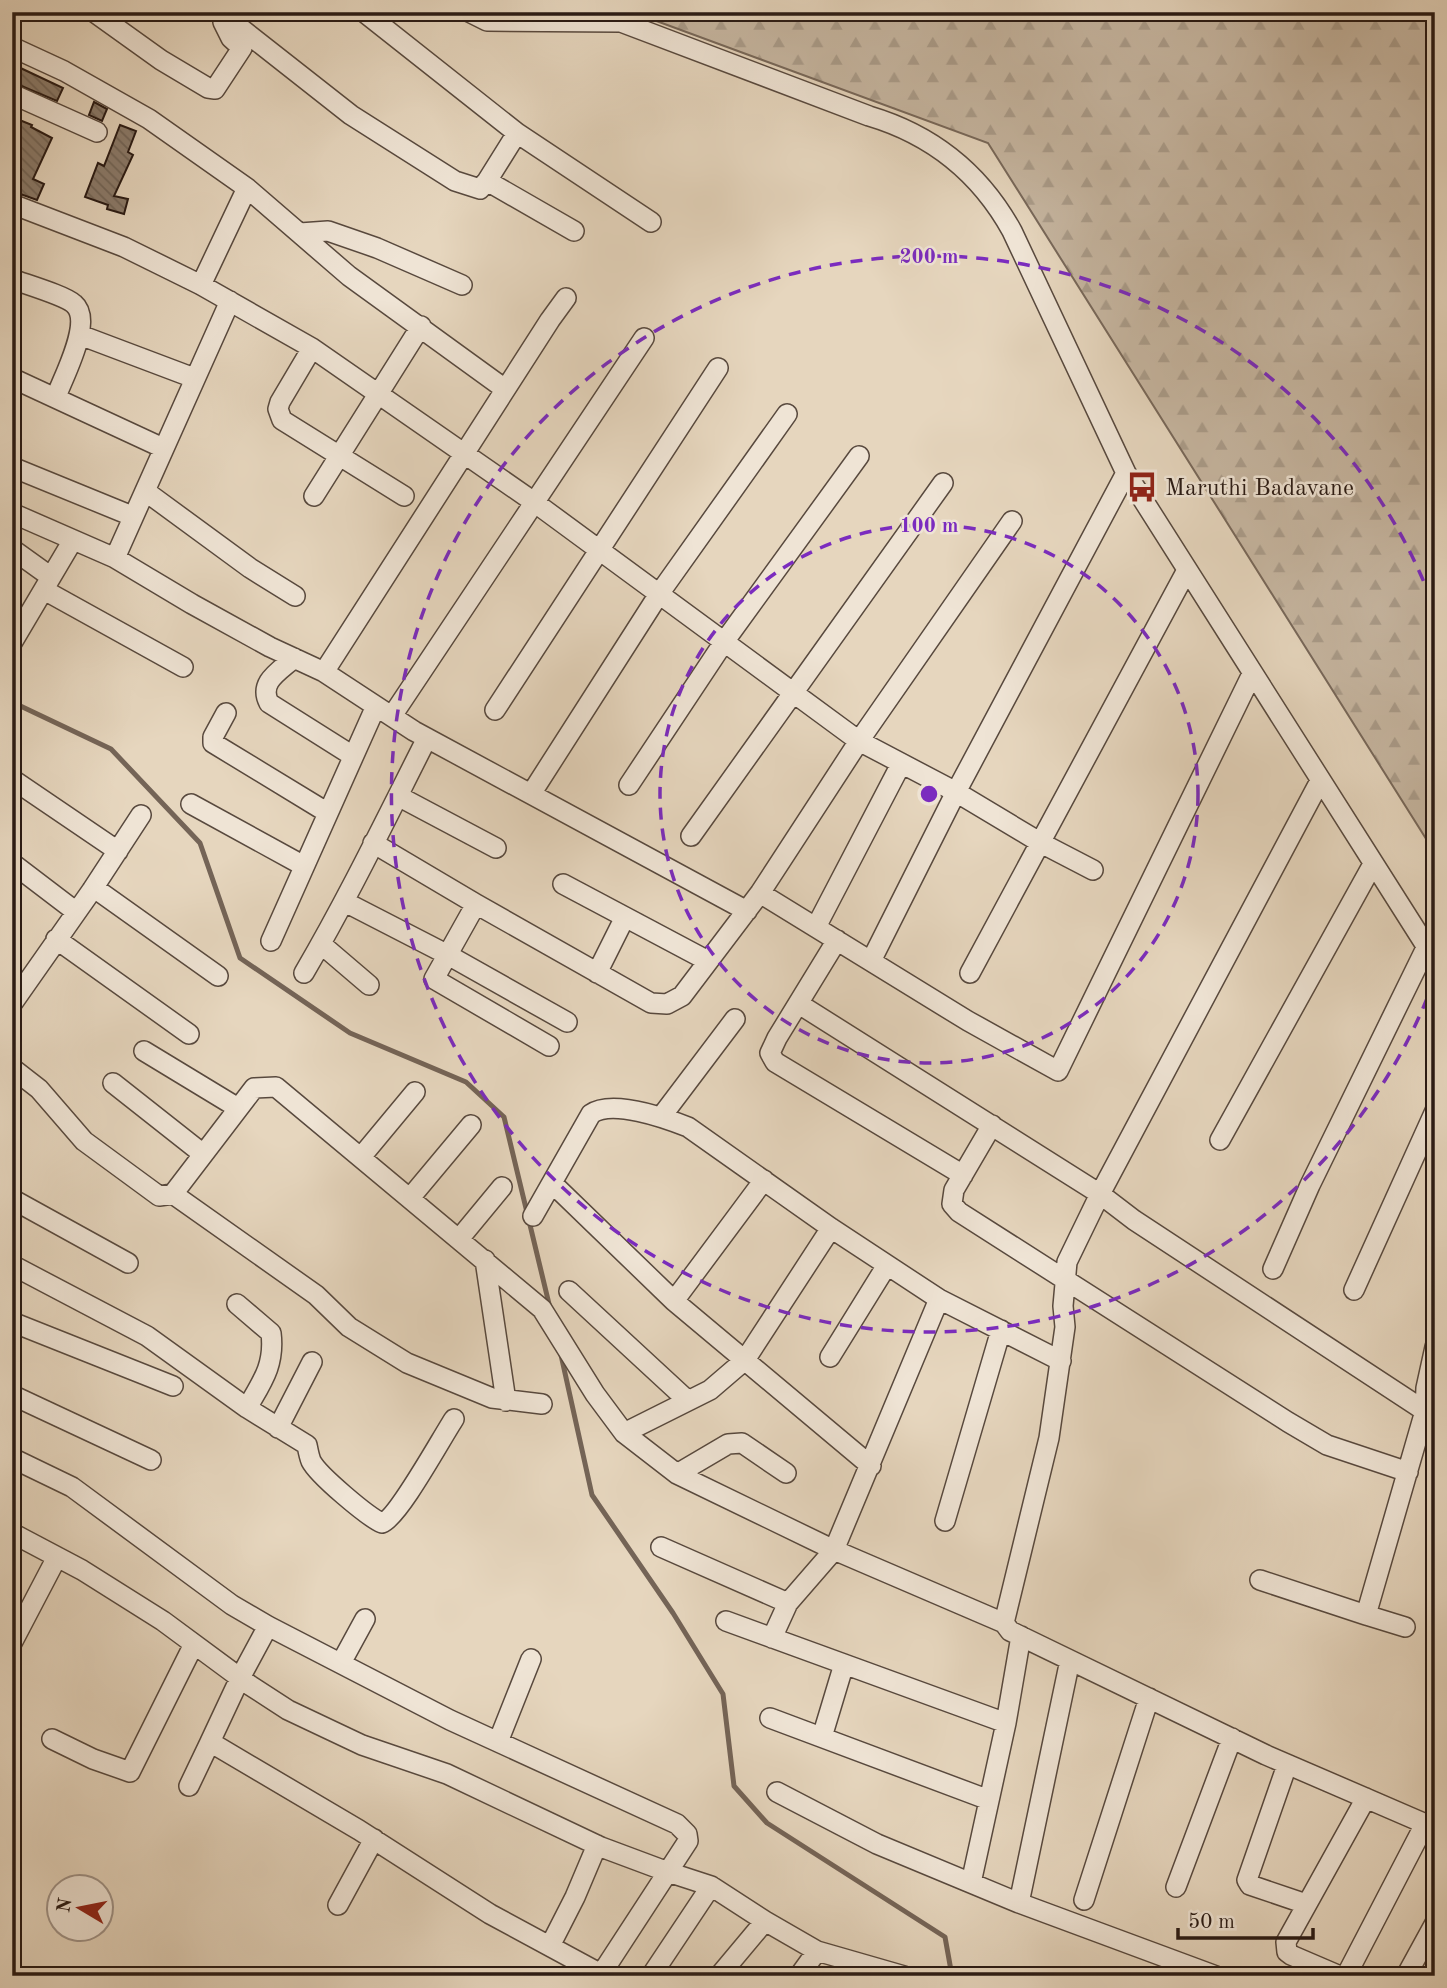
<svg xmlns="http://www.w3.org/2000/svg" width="1447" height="1988" viewBox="0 0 1447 1988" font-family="'Old Standard TT',serif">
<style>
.forest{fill:url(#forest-firs);stroke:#78685a;stroke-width:2}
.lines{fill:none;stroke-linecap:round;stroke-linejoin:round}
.stream{stroke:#746457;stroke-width:5}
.building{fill:url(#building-back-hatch);stroke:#291a14;stroke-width:2}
.minor-casing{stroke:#58493e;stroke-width:22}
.minor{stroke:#efe4d5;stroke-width:19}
.ring{fill:none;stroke:#7b2cbf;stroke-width:3.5;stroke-dasharray:12 9}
.labels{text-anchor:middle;stroke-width:5;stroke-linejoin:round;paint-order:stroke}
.poi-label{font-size:24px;fill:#291a14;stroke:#efe4d5;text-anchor:start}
.centre{fill:#7b2cbf;stroke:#efe4d5;stroke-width:3.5}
.ring-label{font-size:21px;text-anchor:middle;font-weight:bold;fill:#7b2cbf;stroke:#efe4d5;stroke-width:5;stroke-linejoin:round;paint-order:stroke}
</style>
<defs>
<pattern id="forest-firs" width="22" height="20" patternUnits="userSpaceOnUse" patternTransform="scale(1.75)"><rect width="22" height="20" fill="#c6b6a1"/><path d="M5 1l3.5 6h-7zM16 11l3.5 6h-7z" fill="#aa9c8a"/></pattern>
<pattern id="building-back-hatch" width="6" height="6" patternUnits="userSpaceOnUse" patternTransform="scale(1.75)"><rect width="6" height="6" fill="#8b7c6c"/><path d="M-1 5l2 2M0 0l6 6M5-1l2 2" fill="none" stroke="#726558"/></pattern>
</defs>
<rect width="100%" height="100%" fill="#e6d6be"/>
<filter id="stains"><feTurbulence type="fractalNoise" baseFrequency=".00286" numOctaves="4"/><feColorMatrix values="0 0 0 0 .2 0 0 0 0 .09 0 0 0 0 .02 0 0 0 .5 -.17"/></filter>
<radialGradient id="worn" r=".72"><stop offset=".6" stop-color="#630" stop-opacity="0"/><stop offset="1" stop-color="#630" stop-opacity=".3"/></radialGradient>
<path class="forest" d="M632,12H1435V853L988,143Z"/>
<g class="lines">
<path class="stream" d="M12,702L111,749L200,843L240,958L350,1033L466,1082L504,1117L550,1308
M561,1355L592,1495L673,1613L723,1694L734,1786L767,1823L945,1937L952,1976"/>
</g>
<path class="building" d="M12,64L63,88L57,101L12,82Z
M94,102L107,109L102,121L89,115Z
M12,117L32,125L31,127L52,138L33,179L44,184L37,200L12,191Z
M120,125L136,131L128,152L133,155L114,196L128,199L124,214L107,209L108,205L85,197L98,163L104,166Z"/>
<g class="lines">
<g class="minor-casing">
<path id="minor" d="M94,12L161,60L208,88L215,89L242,48L231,38L223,22
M220,12L351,115L455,181L480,189L487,181L517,133
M364,12L517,133L651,222
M469,12L487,21L621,22L869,116C933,135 980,173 1012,231L1126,473L1435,960
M12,47L64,71L149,119L247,188L349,276L505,389
M12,94L97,132
M487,181L574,231
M12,204L124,247L201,285L312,348L534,502L859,741L956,792L1041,843L1093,870
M300,233L328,231L377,248L462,285
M12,279C25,284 66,296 74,304C94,321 63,377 56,397
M201,285L247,188
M80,335L194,378
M312,348L280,402L278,409L282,420L404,496
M12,378L163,448
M12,467L132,516
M145,491L250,568L295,596
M314,496L421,326
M12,513L115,558L192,604L270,647L324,672L414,731L747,911
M12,549L51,577
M115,558L230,301
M44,590L183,667
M12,643L73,540
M294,658C280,671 258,682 269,703L353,756
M324,672L550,320L566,298
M495,710L718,368
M226,713L213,737V743L328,813
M392,716L644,338
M12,779L118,851
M1320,781L1100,1194L1067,1262L1063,1306L1065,1327L1049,1438L1004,1623L1010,1631L1266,1755L1435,1828
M629,785L724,642L859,456
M531,794L659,594L787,414
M398,796L496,848
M191,804L304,866
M691,836L943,483
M373,843L476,904L651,1003L667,1004L682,996L760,893L859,741L1012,521
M12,863L75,911
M563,884L708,961
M92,890L100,892L218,976
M760,893L968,1021L1058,1071L1252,674
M345,902L448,955L567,1022
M476,904L434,979L549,1046
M816,927L901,764
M56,939L189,1034
M837,940L777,1038L770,1053L775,1062L963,1175
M271,941L376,706
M321,944L369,985
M871,961L956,792L1126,473
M304,973C349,896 387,817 427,738
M597,973L625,917
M970,973L1187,570
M12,1004L92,890L141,815
M799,1004L1100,1194L1134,1220L1425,1411L1435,1414
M144,1051L238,1108
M12,1068L39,1089L84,1141L159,1196L173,1194L254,1088L276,1087L542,1309L595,1394L624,1433L677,1474L834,1550L1004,1623
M113,1083L203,1154
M661,1117L735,1019
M992,1125L954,1190L952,1204L959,1212L1288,1422L1327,1445L1408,1472
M1220,1140L1373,864
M361,1157L415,1092
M552,1183L674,1301L871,1466
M173,1194L316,1295L349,1327L407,1363L492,1398L542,1404
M410,1198L471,1125
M12,1199L128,1263
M533,1216L591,1114C612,1099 665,1118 688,1127L831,1228L939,1299L1061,1361
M459,1239L502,1187
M485,1260L506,1401
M12,1265L147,1336L247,1408L307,1445C308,1450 309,1456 311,1461C318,1475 368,1517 382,1523C398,1518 442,1437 454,1419
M1273,1269L1310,1185L1426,948
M1354,1290L1435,1111
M569,1291L687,1400
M674,1301L764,1180
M237,1304L271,1333C275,1365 262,1382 247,1408
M12,1322L173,1386
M830,1357L887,1265
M12,1395L151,1460
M278,1428L312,1362
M624,1433L710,1390L745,1360L831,1228
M12,1458L72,1487L232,1605L268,1626L450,1720L677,1824L687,1834L688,1841L600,1976
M677,1474L728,1444L742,1443L786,1473
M945,1521L1001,1330
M12,1533L82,1570L163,1621L251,1686L288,1710L362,1745L447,1774L601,1847L668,1872L711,1886L765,1921L817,1951L904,1976
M661,1547L788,1603
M1260,1580L1366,1615L1425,1411L1426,1388L1435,1347
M1366,1615L1405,1627
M726,1621L1006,1723
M268,1626L240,1678L210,1742L359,1830L490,1914L601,1974
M772,1638L788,1603L834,1550L939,1299
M12,1643L57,1557
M341,1663L365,1619
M770,1718L989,1800
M822,1737L844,1664
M52,1739L93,1759L130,1772L194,1644
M498,1742L531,1659
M1287,1765L1247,1880L1250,1885L1306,1904
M189,1786L210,1742
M777,1792L877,1844L1019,1903L1216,1976
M971,1883L1006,1723L1021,1636
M1176,1887L1232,1738
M1084,1900L1149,1698
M1019,1903L1070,1660
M338,1905L374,1839
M550,1946L575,1897L597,1845
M651,1976L711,1886
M719,1976L765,1921
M799,1976L817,1951
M1340,1976L1291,1955L1287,1952L1286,1942L1366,1798
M1346,1976L1425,1824
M1406,1976L1435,1923"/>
</g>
<use href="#minor" class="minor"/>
</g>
<g class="ring">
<circle cx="929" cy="794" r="269"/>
<path d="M1435 978A538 538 0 1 1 1435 610"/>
</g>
<defs>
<g id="bus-bare" transform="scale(2.415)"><path d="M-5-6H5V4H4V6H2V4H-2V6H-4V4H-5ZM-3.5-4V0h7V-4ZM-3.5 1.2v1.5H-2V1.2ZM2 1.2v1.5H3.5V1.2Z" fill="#8f2418" stroke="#efe4d5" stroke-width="2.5" paint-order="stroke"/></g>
</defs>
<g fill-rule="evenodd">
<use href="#bus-bare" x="1142" y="487"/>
</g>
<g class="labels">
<g class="poi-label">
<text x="1165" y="495">Maruthi Badavane</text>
</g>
</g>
<circle cx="929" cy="794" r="10" class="centre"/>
<g class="ring-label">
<text x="929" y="263">200 m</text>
<text x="929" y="532">100 m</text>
</g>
<rect width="1447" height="1988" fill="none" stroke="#e6d6be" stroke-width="42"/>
<rect x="14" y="14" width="1419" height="1960" fill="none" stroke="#291a14" stroke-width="3.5"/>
<rect x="21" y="21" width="1405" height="1946" fill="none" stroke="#291a14" stroke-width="2"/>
<g transform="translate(80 1908) rotate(280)"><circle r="33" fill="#efe4d5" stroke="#a09388" stroke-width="2"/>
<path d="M0-5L12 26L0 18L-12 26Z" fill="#8f2418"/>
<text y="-10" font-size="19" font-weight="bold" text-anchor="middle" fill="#291a14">N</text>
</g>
<path d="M1178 1928v10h135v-10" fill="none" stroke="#291a14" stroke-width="3.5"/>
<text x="1188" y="1928" font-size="21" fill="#291a14" stroke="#efe4d5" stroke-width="5" paint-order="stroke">50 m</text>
<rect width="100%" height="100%" filter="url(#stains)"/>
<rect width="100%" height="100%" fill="url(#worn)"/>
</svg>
